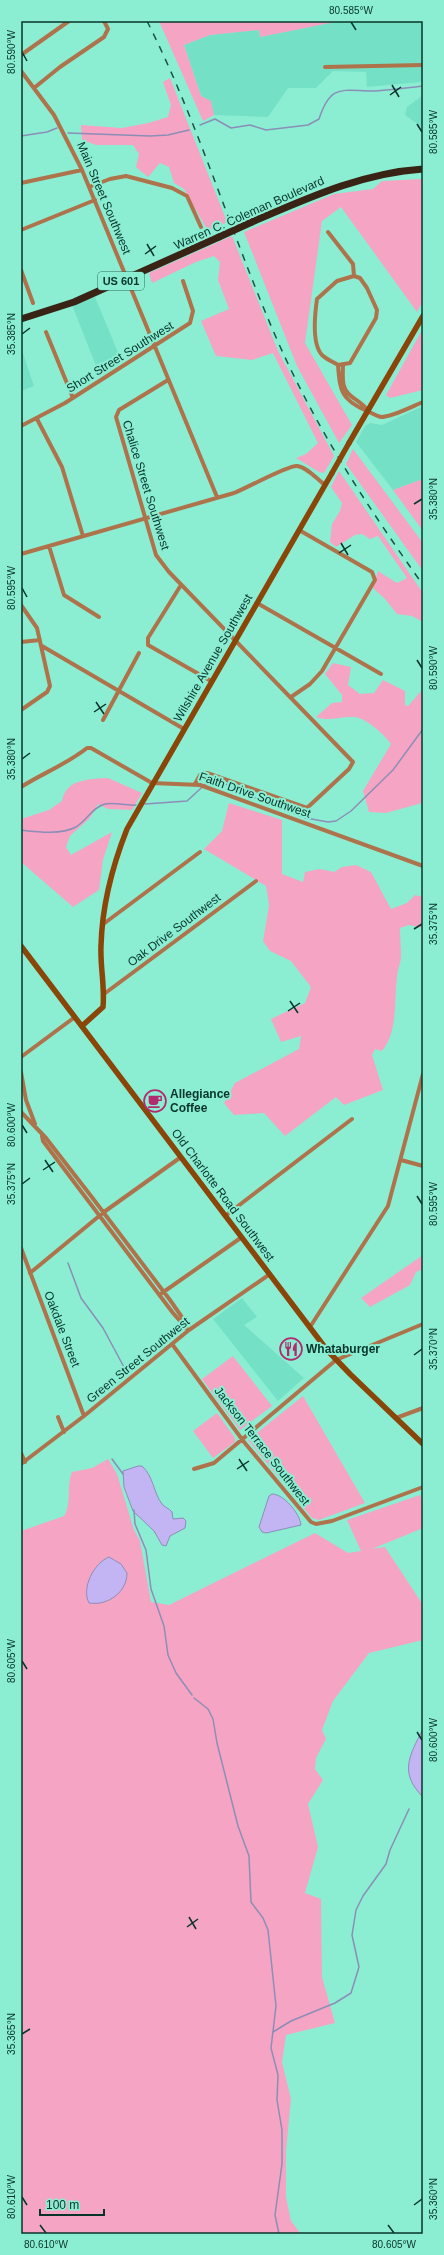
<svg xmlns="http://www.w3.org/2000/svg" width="444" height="2255" viewBox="0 0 444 2255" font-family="Helvetica,sans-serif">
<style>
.built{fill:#74e1c6}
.green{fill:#f6a4c4}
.water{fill:#c3b5f4;stroke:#8b8eb7}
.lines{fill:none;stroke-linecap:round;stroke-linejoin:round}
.stream{stroke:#8b8eb7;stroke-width:1.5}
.street{stroke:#ae734b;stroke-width:4}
.secondary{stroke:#8a4609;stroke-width:5.5}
.highway{stroke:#382314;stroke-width:7}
.rail{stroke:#1c5245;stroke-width:1.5;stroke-dasharray:7 7;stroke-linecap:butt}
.secondary-bridge{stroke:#8a4609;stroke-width:5.5}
.highway-bridge{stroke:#382314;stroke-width:7}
.ticks{fill:none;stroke:#07342a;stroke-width:1.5}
.labels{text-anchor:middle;stroke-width:4;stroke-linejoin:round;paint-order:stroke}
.shield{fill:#8beed3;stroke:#2f6c5d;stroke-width:1}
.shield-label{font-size:11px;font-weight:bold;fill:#07342a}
.street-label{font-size:12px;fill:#07342a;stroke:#8beed3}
.poi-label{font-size:12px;font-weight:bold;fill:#07342a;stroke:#8beed3;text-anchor:start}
.neatline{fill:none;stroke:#07342a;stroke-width:1.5}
.ticks-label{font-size:10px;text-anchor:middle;fill:#07342a}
</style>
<rect width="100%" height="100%" fill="#8beed3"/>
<path class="built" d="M340,21H423V85L422,82L367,87L366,72L333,71L316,88H288L268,117L214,115L211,102L201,96L184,45L210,35L259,30L260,37Z
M423,95V128L405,115L407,107Z
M95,297L122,362L100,376L72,305Z
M21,347L34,386L21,391Z
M423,406V479L393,490L356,442L365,426L370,423L382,425Z
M242,1298L257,1317L244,1325L304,1378L278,1401L213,1319Z"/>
<path class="green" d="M159,21H340L260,37L259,30L210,35L184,45L201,96L211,101L214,115L203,121Z
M170,78L227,222L208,231L184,189L174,183L169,167L160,163L148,177L136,167L139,154L133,145H96L82,140L81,125L122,128L148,123L168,117L171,105L163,82Z
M423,179V301L417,312L341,207L322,221L305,343L352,425L339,443L297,366L244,232L334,194L373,189L382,181Z
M232,236L278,351L334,456L324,473L319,472L296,458L306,454L318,443L273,353L252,360L216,356L201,321L229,309L218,280L220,262L214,256L196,262L152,283L149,273Z
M421,332L423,333V390L390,398L386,395Z
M353,449L423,543V571L346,464Z
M339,471L423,593V622L412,616L397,614L385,599L373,588L378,571L397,583L407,578L378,536L370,539L362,534L355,535L336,547L330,542L332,524L340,511L342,503L331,487Z
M423,479V531L393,490Z
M333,663L351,667L348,685L360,694L374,693L383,680L405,691V705L408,706L423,689L422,803L386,813L369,812L363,791L391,744C385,735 365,717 354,717C340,716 330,722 316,717L332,703L342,702V695L325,674Z
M108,778L142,793L132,810L108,809L98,804L90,818L70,836L66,847L71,855L112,832L103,860L99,890L73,907L21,862V819L49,810L62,801C66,779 89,779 108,778Z
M229,803L282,820V874L303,882L305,872L320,869L334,872L342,867L356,865L371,872L391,909L407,903L415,895L423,897V928L409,925L400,928C400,938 401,946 401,956C401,963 397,970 397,977C394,1001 398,1032 382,1051L375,1049L372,1055L383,1090L344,1105L336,1097L285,1136L264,1113L234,1115L224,1103L235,1083L299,1049L301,1036L281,1042L271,1019L305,1003L311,987L291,961L270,951L263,941L269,905L266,886L204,849L222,831Z
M423,1255V1269L416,1272L410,1285L370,1307L361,1298Z
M233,1356L272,1406L240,1430L202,1379Z
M303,1396L365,1503L319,1520L312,1518L248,1440Z
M217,1413L235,1438V1442L213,1458L193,1431Z
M108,1459L117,1474L134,1530L140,1541L151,1602L169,1605L315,1533L348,1553L361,1551L347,1520L420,1495L423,1504V1528L372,1549L385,1547L423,1605V1640L369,1653L333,1701L322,1730L326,1739L316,1758L315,1769L323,1780L308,1804L318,1847L305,1893L321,1899L322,1977L335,2023L286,2035L282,2062L291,2099L286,2151V2197L291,2221L301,2234H21V1531L64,1516C72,1504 66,1486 72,1472L92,1468Z"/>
<path class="water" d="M138,1466H142C154,1477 153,1492 162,1504C164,1507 169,1508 172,1512L173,1519L183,1518L186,1521L185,1528L170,1536L166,1546L162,1545L154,1531L133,1511L124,1487L123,1471Z
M272,1494C284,1494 300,1514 301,1525L266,1533L262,1532L259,1527L269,1496Z
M109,1557L121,1564L127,1573C127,1592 108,1606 89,1603C81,1588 94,1563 109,1557Z
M423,1729V1797C399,1773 409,1756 423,1729Z"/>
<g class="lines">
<path class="stream" d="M200,125L215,119L231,128L250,125L266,130L308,125L319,119C331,83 342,91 374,91C391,90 407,88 423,86
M68,133L150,136L168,135L189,130
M21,136L47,132L57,128
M145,804L187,801L211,779L226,784L233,789L306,818L328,822L336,821L351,811L393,770L423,729
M21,830C38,832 61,835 76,827C87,820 93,807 105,804C115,802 126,806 136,805
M68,1263L81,1298L103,1328L125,1369
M112,1459L123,1474
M134,1510L135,1524L146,1550L151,1589L164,1626L168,1655L176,1673L192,1695
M194,1698L208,1709L213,1719L217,1743L238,1826L249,1856L251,1902L263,1918L268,1930L276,2006L271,2048L278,2075L277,2100L282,2130V2164L275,2215L279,2234
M273,2032L291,2021L335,2003L351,1993L359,1967L352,1935L356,1910L363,1896L386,1864L390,1850L409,1809"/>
<path class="street" d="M21,55L69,21
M325,67L423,65
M21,71L54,115L82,170L217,497
M34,88L60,67L104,37L108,29L104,21
M21,183L82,170
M89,187L110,179L126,176L172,188L187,196L201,227
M21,230L95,200
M328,232L353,264L354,276
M21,270L33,303
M354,276L360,278L367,288L377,310L376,318L350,363L338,365C333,362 326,359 322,355C311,343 315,313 317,299L337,281Z
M46,332L73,398
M343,364C343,371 342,380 344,386C347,398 362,400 368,411
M338,365C340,391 341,400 367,411C372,413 376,416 381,417C392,417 413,406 423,402
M168,380L119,410L116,417L156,555L169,572L353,762L349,769L307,808L207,773L200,775L195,784
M37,419L62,467L83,536
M21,426L65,403L190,323L193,311L183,281
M49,546L64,595L99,617
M21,554L234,493C247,488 288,465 297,466C307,467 317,479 325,485
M181,585L148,638V645L211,681
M257,603L381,674
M21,605L37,628L50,686L47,692L21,710
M21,642L40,640
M42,646L184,729
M291,697L310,684L322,671L375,580L372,572L299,530
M103,720L139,653
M21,787C43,773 67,764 87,748H91L152,783L200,785L423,866
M102,925L200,852
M104,994L256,881
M21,1057L75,1017
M21,1072L26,1100L35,1124
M21,1112L46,1138L91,1196L170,1300L186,1323V1328
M42,1136L43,1141L173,1313L187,1329
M401,1160L423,1166
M225,1216L352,1119
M21,1248L84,1416
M30,1273L104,1212L181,1157
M162,1293L242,1237
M310,1327L388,1206L423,1074
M172,1344L244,1442L311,1522L316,1524L332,1521L423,1487
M58,1417L64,1432
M396,1418L423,1408
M21,1453L25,1462
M21,1464L84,1416L189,1330L270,1274
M194,1469L214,1463L336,1360L423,1324"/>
<path class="secondary" d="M349,443L423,316
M21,946L327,1350L350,1374L423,1444
M82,1026L103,1007C105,987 100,966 101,946C102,905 112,867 127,829L332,473"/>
<path class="highway" d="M252,222C308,198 362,173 423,169
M21,319L74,302L219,237"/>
<path class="rail" d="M147,21C198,122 230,231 275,335C315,427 365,503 423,585"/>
<path class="secondary-bridge" d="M332,473L349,443"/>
<path class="highway-bridge" d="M219,237L252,222"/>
</g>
<path class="ticks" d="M351,22L356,30M22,52L27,61M392,85L399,97M390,95L401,87M417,124L422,132M147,244L154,256M145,254L156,246M22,334L30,328M414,504L422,499M341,543L348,555M339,553L351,545M22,588L27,597M417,660L422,668M96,702L104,714M94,712L106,704M22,759L30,753M414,929L422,924M290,1001L298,1013M288,1011L300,1003M22,1125L27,1133M45,1160L53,1172M43,1170L55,1162M22,1184L30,1178M417,1196L422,1204M414,1355L422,1349M239,1459L247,1471M237,1469L249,1461M22,1661L27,1669M417,1732L422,1740M189,1917L196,1929M187,1927L198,1919M22,2034L30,2029M22,2197L27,2205M414,2205L422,2199M40,2225L46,2233M388,2225L394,2233"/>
<defs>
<g id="cafe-ring" transform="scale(1.15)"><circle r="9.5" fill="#8beed3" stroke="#b22b6f" stroke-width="1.5"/><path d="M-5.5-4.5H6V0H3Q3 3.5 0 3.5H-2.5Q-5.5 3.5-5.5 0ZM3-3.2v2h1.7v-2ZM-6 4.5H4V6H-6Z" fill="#b22b6f"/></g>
<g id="restaurant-ring" transform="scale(1.15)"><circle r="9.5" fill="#8beed3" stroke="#b22b6f" stroke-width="1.5"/><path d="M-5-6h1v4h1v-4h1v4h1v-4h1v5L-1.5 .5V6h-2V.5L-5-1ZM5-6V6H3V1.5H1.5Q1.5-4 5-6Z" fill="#b22b6f"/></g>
</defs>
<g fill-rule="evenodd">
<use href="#cafe-ring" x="155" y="1101"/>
<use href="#restaurant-ring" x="291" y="1349"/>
</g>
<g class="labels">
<rect class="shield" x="98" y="272" width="46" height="18" rx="3"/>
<g class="shield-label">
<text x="121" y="285">US 601</text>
</g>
<g class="street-label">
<text transform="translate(104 198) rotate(67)" y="4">Main Street Southwest</text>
<text transform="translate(249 213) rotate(-24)" y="4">Warren C. Coleman Boulevard</text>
<text transform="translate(120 357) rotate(-32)" y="4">Short Street Southwest</text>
<text transform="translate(146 485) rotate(73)" y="4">Chalice Street Southwest</text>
<text transform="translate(213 658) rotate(-60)" y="4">Wilshire Avenue Southwest</text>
<text transform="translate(255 795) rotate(19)" y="4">Faith Drive Southwest</text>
<text transform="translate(174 930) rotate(-37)" y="4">Oak Drive Southwest</text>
<text transform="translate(223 1195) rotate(53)" y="4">Old Charlotte Road Southwest</text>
<text transform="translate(62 1329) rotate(69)" y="4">Oakdale Street</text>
<text transform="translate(138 1360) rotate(-39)" y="4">Green Street Southwest</text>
<text transform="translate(262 1446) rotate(52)" y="4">Jackson Terrace Southwest</text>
</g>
<g class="poi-label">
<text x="170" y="1098">Allegiance<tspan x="170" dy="14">Coffee</tspan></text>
<text x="306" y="1353">Whataburger</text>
</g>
</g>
<rect width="444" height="2255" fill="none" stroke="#8beed3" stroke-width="44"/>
<path d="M40 2209v6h64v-6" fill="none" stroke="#07342a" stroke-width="2"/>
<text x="46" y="2209" font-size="12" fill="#07342a" stroke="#8beed3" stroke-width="3" paint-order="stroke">100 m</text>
<rect x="22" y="22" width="400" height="2211" class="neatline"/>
<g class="ticks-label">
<text x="351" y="14">80.585°W</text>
<text transform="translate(11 52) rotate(-90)" y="4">80.590°W</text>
<text transform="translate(433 132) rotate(-90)" y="4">80.585°W</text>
<text transform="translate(11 334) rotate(-90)" y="4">35.385°N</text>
<text transform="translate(433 499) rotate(-90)" y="4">35.380°N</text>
<text transform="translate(11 588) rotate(-90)" y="4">80.595°W</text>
<text transform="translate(433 668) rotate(-90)" y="4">80.590°W</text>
<text transform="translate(11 759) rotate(-90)" y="4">35.380°N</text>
<text transform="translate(433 924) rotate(-90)" y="4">35.375°N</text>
<text transform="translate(11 1125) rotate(-90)" y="4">80.600°W</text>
<text transform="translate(11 1184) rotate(-90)" y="4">35.375°N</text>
<text transform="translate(433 1204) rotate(-90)" y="4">80.595°W</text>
<text transform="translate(433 1349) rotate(-90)" y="4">35.370°N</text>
<text transform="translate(11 1661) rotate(-90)" y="4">80.605°W</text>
<text transform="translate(433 1740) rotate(-90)" y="4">80.600°W</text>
<text transform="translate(11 2034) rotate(-90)" y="4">35.365°N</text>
<text transform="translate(11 2197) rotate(-90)" y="4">80.610°W</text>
<text transform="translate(433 2199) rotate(-90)" y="4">35.360°N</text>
<text x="46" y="2248">80.610°W</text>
<text x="394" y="2248">80.605°W</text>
</g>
</svg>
